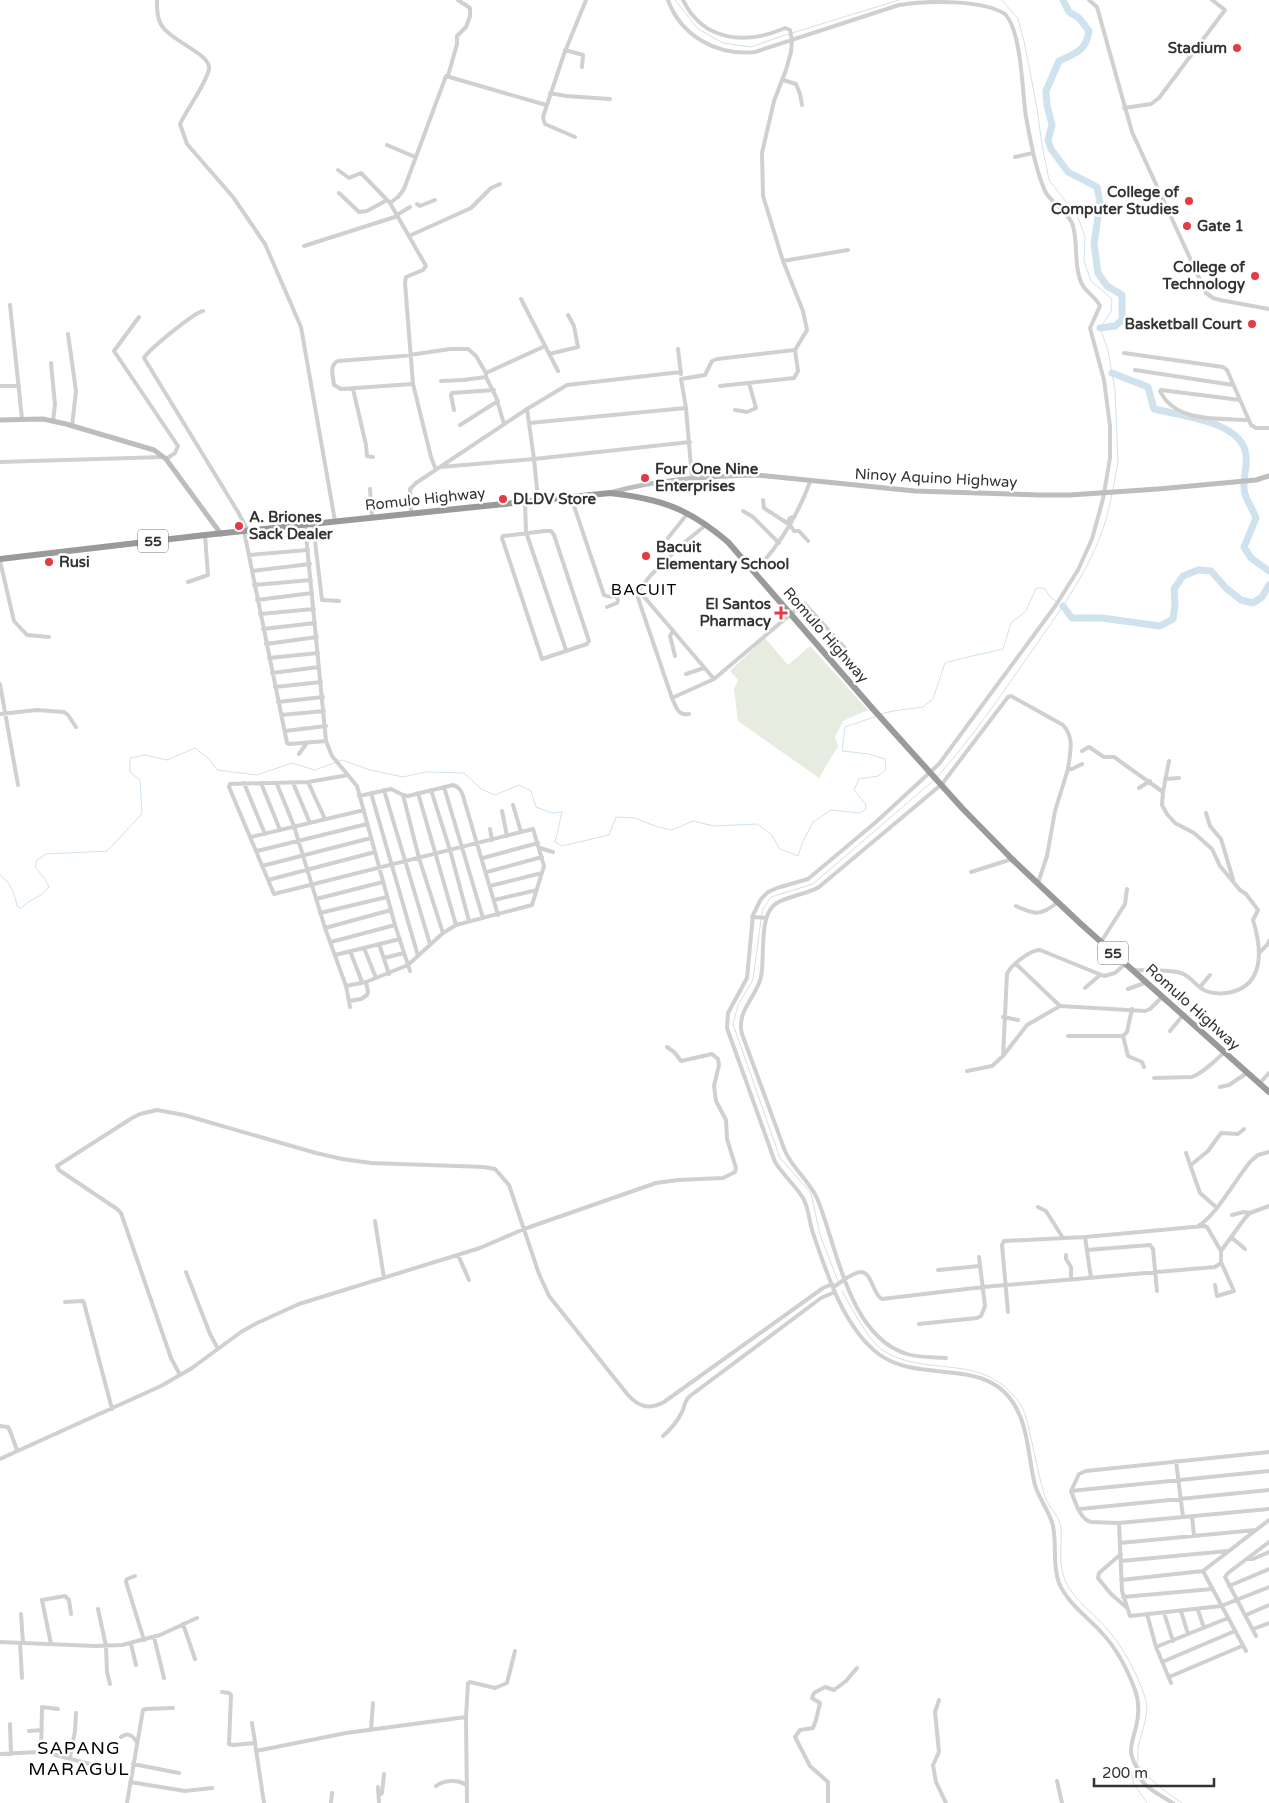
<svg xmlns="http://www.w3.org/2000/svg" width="1269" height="1803" viewBox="0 0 1269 1803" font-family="'Varela Round',sans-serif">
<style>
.green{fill:#e6ecdf}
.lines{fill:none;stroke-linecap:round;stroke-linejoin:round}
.stream{stroke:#cfe2ee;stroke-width:1}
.river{stroke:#cfe2ee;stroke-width:7}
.street{stroke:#d0d0d0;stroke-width:4}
.secondary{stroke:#bdbdbd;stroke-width:5}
.highway{stroke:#9a9a9a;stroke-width:6}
.poi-dot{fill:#e63946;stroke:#fff;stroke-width:2}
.labels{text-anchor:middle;stroke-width:5;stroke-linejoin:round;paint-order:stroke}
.shield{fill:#fff;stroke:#707070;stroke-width:1}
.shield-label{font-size:14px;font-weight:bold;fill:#333}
.poi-label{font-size:15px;font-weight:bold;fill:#333;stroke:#fff;text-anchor:start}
.street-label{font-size:15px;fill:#333;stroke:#fff}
.neighbourhood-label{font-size:16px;letter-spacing:1px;fill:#000;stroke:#fff}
.quarter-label{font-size:18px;letter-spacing:1px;fill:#000;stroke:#fff}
</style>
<rect width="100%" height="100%" fill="#fff"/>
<path class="green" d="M765,638L788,665L810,646L868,710L843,721L835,737L838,746L819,778L738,721L734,689L738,680L730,671Z"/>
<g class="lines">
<path class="stream" d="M675,0L698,29L723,43L751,47L788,34
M1002,0L1018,19L1024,41L1037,108L1042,145L1049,180L1078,217L1085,237L1084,261L1091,281L1112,299L1111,312L1100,328L1108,350L1115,391L1118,462L1113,490
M792,33L899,0
M881,714L893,711L923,707L933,699L945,663C964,657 983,654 1003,649L1011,623L1026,611L1036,588H1044L1050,597L1056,601
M937,777C971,739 1000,697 1029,655C1065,603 1101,557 1112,494
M0,875C11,883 14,892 17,906L21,908C32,897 40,899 49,887L45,879L35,867L37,860L46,854L107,851L142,814L140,780L130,772V758L145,755L167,760L195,748L209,759L217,770L257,775L292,763L315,770L342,760L370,770L403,777L425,772L464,773L481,789L495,795L519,785L531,791L536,807L552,813L562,812L555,842L562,846L609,835L616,817L635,818L658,827L672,830L693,821L714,826L757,824L771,834L780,849L798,856L803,841L813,822L831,810L859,813L865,810L866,805L854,790L859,779L878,776L886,770L885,759L869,754L842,751L845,727L877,716
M762,916V911L771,897L813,884L934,780
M761,920L753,980L738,1005L733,1024L780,1158L811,1193L820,1235L838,1281
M842,1291C851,1306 868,1340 882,1350C924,1377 977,1354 1012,1394C1025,1407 1026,1417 1030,1434C1035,1455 1039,1477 1045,1497C1049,1508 1059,1515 1061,1527C1062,1545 1058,1563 1065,1580C1073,1600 1095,1614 1109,1631C1125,1650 1137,1674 1145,1697C1151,1715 1140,1732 1138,1749C1137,1754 1139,1759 1137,1764C1150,1780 1164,1791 1182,1803
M1130,1769L1134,1784L1147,1803"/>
<path class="river" d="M1063,0L1069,12L1079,18L1089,31C1086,51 1076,53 1059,61L1046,91L1047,105L1052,125L1048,140L1051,149L1068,172L1097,187L1100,203L1094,244L1098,273L1107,286L1122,295V320L1115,326L1100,328
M1112,373L1148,387L1154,409C1181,416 1242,421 1246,455C1248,468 1241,481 1245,494C1247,501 1253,510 1256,518L1244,547L1251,558L1269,571
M1063,606L1072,618H1102L1160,626L1173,619L1175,604L1174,589L1183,576L1198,570L1211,571L1226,588L1241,600L1253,603L1262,597L1269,585"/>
<path class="street" d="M157,0C157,9 157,19 162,26C171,41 211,54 209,69C206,84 187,109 180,124L187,144L233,197L265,244L301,327L335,521
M668,0C681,36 717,56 755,52L899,5C928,0 983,0 1005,14C1022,32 1022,92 1026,117C1031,142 1035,168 1045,191C1051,203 1066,210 1072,223C1079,242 1073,264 1081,282C1085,292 1096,297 1100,306L1090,328L1104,380L1110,426V458L1103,499L1092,539L1078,570L1056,605L939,764L876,822L808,879L777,888L768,892L761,899L753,915L747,978L728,1013L727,1028L775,1162C783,1175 795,1185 803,1198C809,1208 809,1222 813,1233C827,1274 844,1329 880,1355C924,1386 994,1352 1020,1416C1029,1437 1029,1462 1035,1485C1039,1499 1050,1512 1053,1526C1057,1545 1052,1565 1059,1583C1068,1604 1088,1617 1102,1633C1116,1648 1128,1671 1135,1690C1139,1701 1139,1715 1136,1727C1134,1735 1131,1742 1131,1751C1131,1758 1135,1764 1138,1770C1139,1774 1140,1778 1142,1781C1149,1790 1163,1797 1173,1803
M683,0C703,42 747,45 785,28L790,30L792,41L791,52L786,70L774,101L762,153L763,196L783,261L803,311L807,330L795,350L717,359L712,361L705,375L681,379L686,408L529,423L534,459L690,442
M1089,0L1097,7L1132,132L1206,293L1213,298L1220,300L1269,309
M565,50L583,55L582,67
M448,76L457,44V36L466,27L470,16V8L458,0
M783,80L796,84L800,94L802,105
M550,93L566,96L610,99
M1124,108L1151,104L1159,98L1225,10L1212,0
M575,137L545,124L543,117L564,54L586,0
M387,145L415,157
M1015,157L1033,153
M338,170L349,178L361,173L390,203
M339,193L359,212L367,211L387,200
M417,204L420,206L435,200
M397,215L410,207
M409,236L471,208L491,188L500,184
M304,246L398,216
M783,261L848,250
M521,299L558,371
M10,305L22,419
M203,311C195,312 148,350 144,358L238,512L248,531
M139,317L114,351L178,446L175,453L166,459
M68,334L76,391L72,426
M678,349L681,374
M1124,353L1223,367L1227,370L1251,425L1256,428H1269
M549,354L578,347L574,326L568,315
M51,363L55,405L53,421
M1135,370L1233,385
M486,375V373L545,346
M441,381L463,380L486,377L496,397L504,424
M413,384L341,389L334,385C333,376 329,365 338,361L403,356L450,349H468L476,356L486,373
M0,386H19
M720,386L794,378L798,371L795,350
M353,389L366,445L367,456L373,457
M1240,400L1161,390L1160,391C1175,423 1219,418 1249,420
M686,408L692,479
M527,409L567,385L681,372
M454,410L451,395L452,393L494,390
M735,410L747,412L756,408L749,383
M460,425L498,401
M0,462L163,457
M441,467L534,459L538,499
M436,470L431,457L413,384L405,283L406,277L423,270L426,266L390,203L398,197L404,189L446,76L546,105
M370,489L372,517
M571,497L604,595C615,601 629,587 640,592L714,679L804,603L845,648
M763,500L764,508L787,523L790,518L795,516
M525,502L526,532L566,650
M743,511L753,517L779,543
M411,513L410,489L416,483L527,409L529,423
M313,524L322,600L339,601
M707,524L679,547L651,575L638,591V598L672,698L714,679
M305,525L326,741L332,756L357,786L395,925L410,971
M790,525L794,531H799L808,541
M244,531L287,743L289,744L326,741
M545,531H551L554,535L589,641L587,644L542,659L502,538L503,536Z
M668,538L688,513
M249,555L308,550
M0,561L14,621L27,635L49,637
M252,571L310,564
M754,572C780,545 797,517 810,482
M188,582L208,575L205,535
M254,585L311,580
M257,600L312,593
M607,607L617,603L618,600L616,595
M260,614L314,609
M263,629L315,623
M673,631L670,636L675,656
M266,644L317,637
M269,658L318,653
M272,673L319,667
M686,674L704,668
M0,684L18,785
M275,687L321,682
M672,698C676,707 678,716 689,714
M278,702L323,697
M0,714L37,710L64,712L68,715L76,727
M281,715L324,711
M285,731L326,726
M1082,751L1089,747L1104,757H1114L1163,792L1162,805L1167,814L1175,823L1194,833L1212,849L1220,866L1240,890L1246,894L1258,910L1253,920C1261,946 1266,983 1232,992C1224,994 1213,994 1206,991C1196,987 1191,976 1181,973C1167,969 1149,971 1134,970
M299,754L306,744
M1165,779L1179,778
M308,782L325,819
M244,783L265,834
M261,783L280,830
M293,783L310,823
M277,784L294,826L325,928L346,986L350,1007
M444,787L483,918
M1139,788L1150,781
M384,790L430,944
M431,790L450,850L469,921
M1163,792L1169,761
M371,793L418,956
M418,793L456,925
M403,795L419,858L443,933
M359,796L391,789L403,795L408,796L453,785C459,787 461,790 463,796L498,915
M513,805L521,832
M502,811L507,836
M1206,813L1210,826L1221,839L1233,879
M490,829L492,840
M251,837L364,810
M540,848L553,852
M257,851L367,824
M483,858L538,843
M262,866L371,838
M487,872L542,857
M971,872L1012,859
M268,880L375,852
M1038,883L1047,856L1055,811L1068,769H1072L1082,764
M490,886L542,873
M316,899L383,882
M494,900L537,890
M1016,906C1035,915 1041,916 1058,902
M320,913L387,897
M752,917L766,918
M325,928L391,910
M331,942L395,925
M1101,942L1125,904L1127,889
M379,944L389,974
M364,948L376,978
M350,951L362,982
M1259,953L1268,944L1269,941
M335,955L400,939
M384,958L404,953
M1016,964L1060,1006
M346,986L366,982L408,965L443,933L456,925L532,905L544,866L533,829L274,894L229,787L230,784L308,782L348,775
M1200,987L1210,975
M1085,988L1100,975
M1128,989L1147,982
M349,1001L361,999L367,995L368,992L366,982
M1003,1017L1018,1020
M1170,1031L1184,1014
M1068,1036H1123L1127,1032L1132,1009
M1123,1036L1128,1056L1142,1062L1144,1067
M1003,1056L1007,974C1011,965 1030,950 1040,950L1104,976L1115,973L1125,964
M967,1071L992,1066L1003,1056L1027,1025L1060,1006L1145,1011L1150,1009L1163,996
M1154,1078L1192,1077C1205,1072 1214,1061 1225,1052
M1259,1084L1269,1073
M1220,1087L1229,1085L1247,1073
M1186,1153L1200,1193L1216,1207
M1191,1165L1208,1151L1221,1133L1238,1134L1244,1129
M1038,1207L1046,1211L1063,1238
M1232,1215L1244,1212L1250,1213
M375,1221L384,1278
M1198,1226C1217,1215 1236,1178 1251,1161L1258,1155L1269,1152
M1085,1237L1091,1278
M1231,1237L1245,1249
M1087,1250L1150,1245L1153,1249L1157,1291
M458,1255L469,1280
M1066,1255V1259L1071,1267V1279
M938,1270L980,1266
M186,1272L210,1334L218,1349
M1215,1285L1217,1296L1234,1291L1221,1262
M833,1287C841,1283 852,1272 861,1272C872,1272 873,1295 882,1299L983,1287L1215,1267L1221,1263V1251L1245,1218L1250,1213L1269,1206
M65,1302L83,1301L84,1303L112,1409
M1008,1312L1002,1245L1004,1241L1085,1237L1204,1226L1207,1227L1221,1251
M919,1324L977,1318L981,1316L985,1306L979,1257
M946,1358C932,1357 917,1358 904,1353C848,1333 837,1246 817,1198C809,1181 793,1169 785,1151L742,1034C736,1011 756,998 761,977C765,958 759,920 773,906C781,897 806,895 819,887L942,784L1008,697L1011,696L1063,725C1075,738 1070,753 1068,769
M180,1375L171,1358L121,1213L117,1209L59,1170L57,1166L132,1118L140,1114L157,1110L184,1115L316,1153L342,1159L371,1163L484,1167L495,1169L509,1185L539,1274L549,1296L628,1395C639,1407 649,1410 664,1402L823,1288L832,1284
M0,1426L8,1427L10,1431L17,1450
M663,1436C670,1430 678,1420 682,1412C685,1406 684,1401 690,1396L821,1298L835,1292
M1269,1452L1086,1471L1079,1474L1071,1491C1075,1501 1080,1520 1091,1522L1119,1523L1269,1509
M0,1459L161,1386L192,1368L241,1332L257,1323L299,1304L480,1248L524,1229L656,1183L678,1180L723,1178L735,1172L736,1168L727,1139L726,1120L716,1101L714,1086L719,1065L718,1059L712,1054L681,1061L674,1052L667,1047
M1176,1461L1183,1517
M1071,1491L1269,1471
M1080,1509L1269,1490
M1192,1516L1194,1536
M1119,1523L1122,1591L1130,1616L1221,1606L1269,1587
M1120,1543L1256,1530
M1121,1554L1099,1573L1098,1578L1111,1594L1126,1607
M1248,1559H1253L1269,1552
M1121,1561L1228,1551
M1203,1571L1246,1651
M135,1576L127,1579L126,1582L144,1640
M1121,1580L1203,1571L1269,1520
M1229,1586L1269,1569
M1123,1597L1212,1589
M98,1609L106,1646L107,1672L110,1684
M1198,1610L1204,1628
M1181,1611L1188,1634
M1164,1613L1173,1641
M21,1614L23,1643
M1147,1614L1156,1647L1171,1683
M1246,1615L1269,1605
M183,1624L195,1659
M1253,1629L1269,1623
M1256,1636L1225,1577L1228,1573L1269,1542
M154,1637L164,1678
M0,1642L95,1646L122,1645L160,1635L197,1618
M20,1643L22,1678
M51,1644L42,1600L65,1596L69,1600L71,1614
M131,1644L136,1665
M1156,1647L1228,1618
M1162,1662L1235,1631
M1169,1677L1242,1646
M222,1692L229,1693L231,1695L229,1744L233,1745L255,1743L264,1803
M939,1700L935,1712L939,1752L933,1765L936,1782L946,1803
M466,1717L467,1803
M252,1723L255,1742
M10,1724L11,1754
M371,1730L373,1703
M29,1731L42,1730
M121,1737C128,1732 132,1735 137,1742
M256,1751L346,1733L466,1717L468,1683L470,1682L495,1688L507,1683L515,1651
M41,1753L42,1707L58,1709
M0,1754L38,1752L52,1754L131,1775
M70,1758L75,1731L76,1713
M133,1764L179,1773
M1057,1781L1062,1803
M130,1782L185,1791L212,1788
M436,1786C444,1780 458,1779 466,1785
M378,1787L379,1803
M379,1795L382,1793L384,1774
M127,1803L143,1710L146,1709L173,1708
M331,1803L332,1793
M828,1803V1782L810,1766L795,1737L800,1730L813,1728L816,1720L820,1703L812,1698L814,1693L825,1687L834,1690L846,1681L857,1668"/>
<path class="secondary" d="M0,420L43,419L66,424L154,450L166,459L221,534
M610,493C656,479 710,476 757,475L915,491L1040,495H1070L1158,489L1256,480L1269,476"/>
<path class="highway" d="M0,559L205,535L610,493C661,499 688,508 728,542L873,709L962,808L1012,859L1081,924L1269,1092"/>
</g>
<g class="poi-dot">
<circle cx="1237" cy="48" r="5"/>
<circle cx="1189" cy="201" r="5"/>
<circle cx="1187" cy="226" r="5"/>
<circle cx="1255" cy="276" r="5"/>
<circle cx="1252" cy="324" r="5"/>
<circle cx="645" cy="478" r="5"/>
<circle cx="503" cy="499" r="5"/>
<circle cx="239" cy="526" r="5"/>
<circle cx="646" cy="556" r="5"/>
<circle cx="49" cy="562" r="5"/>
<path d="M778.5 605.5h5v5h5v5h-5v5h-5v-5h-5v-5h5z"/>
</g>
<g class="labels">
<g class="shield">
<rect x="138" y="529.5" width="30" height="23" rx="4"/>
<rect x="1098" y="941.5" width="30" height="23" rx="4"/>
</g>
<g class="shield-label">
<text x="153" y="546">55</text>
<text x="1113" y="958">55</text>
</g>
<g class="poi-label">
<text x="1227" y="53" text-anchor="end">Stadium</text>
<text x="1179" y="197" text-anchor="end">College of<tspan x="1179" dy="17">Computer Studies</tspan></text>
<text x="1197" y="231">Gate 1</text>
<text x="1245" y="272" text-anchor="end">College of<tspan x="1245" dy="17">Technology</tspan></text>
<text x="1242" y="329" text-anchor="end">Basketball Court</text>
<text x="655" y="474">Four One Nine<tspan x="655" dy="17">Enterprises</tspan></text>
<text x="513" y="504">DLDV Store</text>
<text x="249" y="522">A. Briones<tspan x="249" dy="17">Sack Dealer</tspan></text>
<text x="656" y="552">Bacuit<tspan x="656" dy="17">Elementary School</tspan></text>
<text x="59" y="567">Rusi</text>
<text x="771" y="609" text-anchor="end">El Santos<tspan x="771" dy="17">Pharmacy</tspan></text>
</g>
<g class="street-label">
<text transform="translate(936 478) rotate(3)" y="5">Ninoy Aquino Highway</text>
<text transform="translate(425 499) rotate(-6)" y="5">Romulo Highway</text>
<text transform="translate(826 635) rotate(49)" y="5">Romulo Highway</text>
<text transform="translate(1193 1007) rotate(42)" y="5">Romulo Highway</text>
</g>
<g class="neighbourhood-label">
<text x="644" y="595">BACUIT</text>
</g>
<g class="quarter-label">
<text x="79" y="1754">SAPANG<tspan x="79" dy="21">MARAGUL</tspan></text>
</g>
</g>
<path d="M1094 1778v8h120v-8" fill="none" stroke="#333333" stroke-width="2.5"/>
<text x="1102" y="1778" font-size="15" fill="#333333" stroke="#ffffff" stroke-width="4" paint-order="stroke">200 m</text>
</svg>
